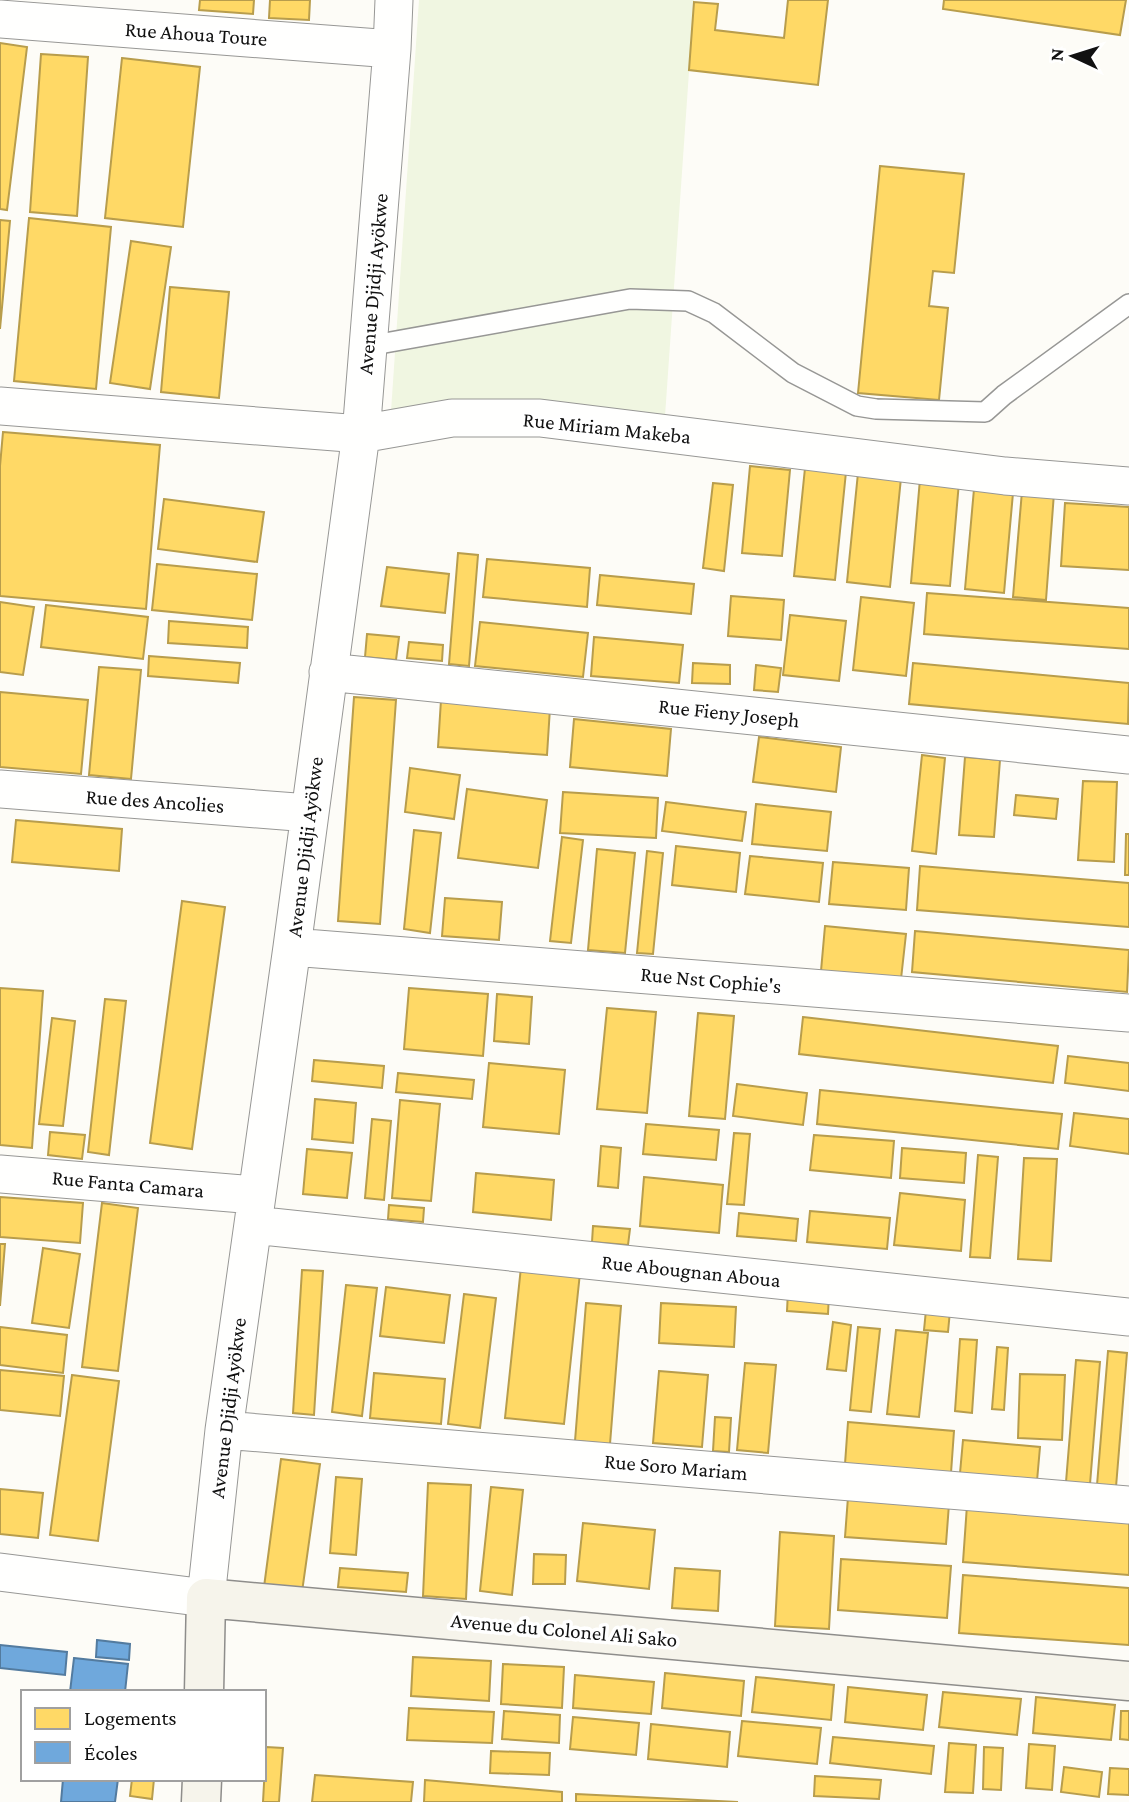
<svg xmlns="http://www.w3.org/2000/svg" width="1129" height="1802" viewBox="0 0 1129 1802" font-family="'Crimson Pro',serif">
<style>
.pitch{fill:#f0f6e1}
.homes{fill:#ffd966;stroke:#b89d4c;stroke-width:2}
.schools{fill:#6fa8dc;stroke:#537b9f;stroke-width:2}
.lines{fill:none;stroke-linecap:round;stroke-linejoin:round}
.lane-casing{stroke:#979795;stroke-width:22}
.street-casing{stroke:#979795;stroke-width:39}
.secondary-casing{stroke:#8e8d8b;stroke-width:41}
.lane{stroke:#fffffe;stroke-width:19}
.street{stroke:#fffffe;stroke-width:37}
.secondary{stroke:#f6f4eb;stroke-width:38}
.labels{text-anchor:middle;stroke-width:7;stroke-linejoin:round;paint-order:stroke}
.street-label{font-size:21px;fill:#111;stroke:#fff}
</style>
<rect width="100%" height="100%" fill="#fdfcf7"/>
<path class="pitch" d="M419,0H694L663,445L390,426Z"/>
<path class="homes" d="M200,0H254L253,14L199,10Z
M270,0H310L309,20L269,18Z
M788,0H828L818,85L689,70L694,2L718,4L715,30L784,38Z
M944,0H1126L1120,35L943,9Z
M0,43L27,47L7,210L0,209Z
M41,54L88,57L77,216L30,212Z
M122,58L200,67L183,227L105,218Z
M880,166L964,174L954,273L933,271L929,306L948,308L939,400L858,393Z
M29,218L111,227L96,389L14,381Z
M0,220L10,221L0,329Z
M131,241L171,247L150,389L110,383Z
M170,287L229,292L219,398L161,392Z
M3,432L160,445L146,609L0,596V466Z
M750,466L790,470L782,556L742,553Z
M805,468L846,472L835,580L794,576Z
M858,473L901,478L890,587L847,582Z
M920,479L959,482L950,586L911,583Z
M713,483L733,485L724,571L703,568Z
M974,489L1013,493L1004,593L965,589Z
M1022,491L1054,493L1046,600L1013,597Z
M164,499L264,512L257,562L158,549Z
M1065,503L1129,507V570L1061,566Z
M458,553L478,555L469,666L449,664Z
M487,559L590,568L587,607L483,597Z
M157,564L257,574L252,620L152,610Z
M387,567L449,574L445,613L381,606Z
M600,575L694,584L691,614L597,605Z
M927,593L1129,608V649L924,634Z
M731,596L784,600L781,640L728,636Z
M861,597L914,603L906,676L853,670Z
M0,602L34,607L23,675L0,672Z
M46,605L148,617L143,659L41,647Z
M790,615L846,621L839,681L783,675Z
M169,621L248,627L247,648L168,643Z
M480,622L588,633L583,677L475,666Z
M367,634L399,637L396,660L365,657Z
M594,637L683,645L679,683L591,676Z
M409,642L443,645L442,661L407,658Z
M149,656L240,663L238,683L148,676Z
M693,663L730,665V684L692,683Z
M913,663L1129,683L1128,724L909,704Z
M756,665L781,668L778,692L754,690Z
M99,667L141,670L131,779L89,775Z
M0,692L88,700L81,774L0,767Z
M354,697L396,700L380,924L338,921Z
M441,700L550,708L547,755L438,747Z
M574,719L671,729L667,776L570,767Z
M759,737L841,747L836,792L753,782Z
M922,755L945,758L936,854L912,851Z
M965,757L1000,760L994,837L959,835Z
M410,768L460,775L454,819L405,812Z
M1083,781L1117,782L1114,862L1078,860Z
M467,789L547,800L538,868L458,858Z
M563,792L658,798L656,838L560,833Z
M1016,795L1058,799L1056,819L1014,815Z
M666,802L746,812L742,841L662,831Z
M756,804L831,812L827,851L752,844Z
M16,820L122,829L119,871L12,862Z
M414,830L441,833L430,933L404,929Z
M1126,834H1129V875H1125Z
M562,837L583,840L571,943L550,941Z
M676,846L740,853L736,892L672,885Z
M597,849L635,853L625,953L588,950Z
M647,851L663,853L653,954L637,953Z
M750,856L823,863L819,902L745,894Z
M833,862L909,868L906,910L829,904Z
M920,866L1129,883V927L917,910Z
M445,898L502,902L499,940L442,936Z
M182,901L225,907L192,1149L150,1143Z
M825,926L906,934L901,979L821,971Z
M915,931L1129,950L1127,992L912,972Z
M0,988L43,991L32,1148L0,1145Z
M409,988L488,994L483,1056L404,1049Z
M497,994L532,997L529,1044L494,1041Z
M105,999L126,1001L109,1155L88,1152Z
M607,1008L656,1012L647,1113L597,1109Z
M698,1013L734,1016L725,1119L689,1116Z
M803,1017L1058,1046L1053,1083L799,1054Z
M52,1018L75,1021L63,1126L39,1124Z
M1068,1056L1129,1063V1091L1065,1083Z
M314,1060L384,1066L382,1088L312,1081Z
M489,1063L565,1070L559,1134L483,1127Z
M398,1073L474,1080L472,1099L396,1092Z
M737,1084L807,1093L803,1125L733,1116Z
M820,1090L1062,1114L1058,1149L817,1124Z
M315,1099L356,1103L353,1143L312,1139Z
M400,1100L440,1104L431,1201L392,1198Z
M1074,1113L1129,1119V1154L1070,1146Z
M372,1119L391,1121L384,1200L365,1198Z
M646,1124L719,1130L716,1160L643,1154Z
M50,1132L85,1135L82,1159L48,1155Z
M734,1133L750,1134L744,1205L727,1204Z
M814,1135L894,1141L891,1178L810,1170Z
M601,1146L621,1148L618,1188L598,1186Z
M902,1148L966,1153L964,1183L900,1178Z
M307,1149L352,1153L347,1198L303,1194Z
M978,1155L998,1157L990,1258L970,1257Z
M1024,1158L1057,1159L1051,1261L1018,1259Z
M476,1173L554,1180L551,1220L473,1212Z
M644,1177L723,1185L719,1233L640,1226Z
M900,1193L965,1200L961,1251L894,1245Z
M0,1197L83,1203L80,1243L0,1237Z
M102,1203L138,1208L118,1371L82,1367Z
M389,1205L424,1208L423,1222L388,1219Z
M810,1211L890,1218L887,1249L807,1242Z
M739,1213L798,1219L796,1241L737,1236Z
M593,1226L630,1229L628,1245L592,1242Z
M0,1244H5L0,1306Z
M43,1248L80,1254L69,1328L32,1323Z
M521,1267L580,1273L564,1424L505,1418Z
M302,1270L323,1271L314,1415L293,1413Z
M346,1285L377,1288L362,1416L332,1412Z
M386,1287L450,1295L444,1343L380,1336Z
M788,1291L829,1294L828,1314L787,1311Z
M464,1294L496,1298L480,1428L448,1424Z
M586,1303L621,1306L610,1444L575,1441Z
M661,1303L736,1307L734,1347L659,1343Z
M926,1310L950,1311L948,1332L924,1330Z
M833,1322L851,1325L846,1371L827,1369Z
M0,1327L67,1335L63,1373L0,1365Z
M858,1327L880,1329L871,1412L850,1410Z
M896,1330L928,1333L919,1417L887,1414Z
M960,1339L977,1340L972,1413L955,1411Z
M997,1347L1008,1348L1004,1410L992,1409Z
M1108,1351L1127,1353L1116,1487L1097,1485Z
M1076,1360L1100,1362L1090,1484L1066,1482Z
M745,1363L776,1365L768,1453L737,1450Z
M0,1370L64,1376L60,1416L0,1410Z
M659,1371L708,1375L702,1447L653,1443Z
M374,1373L445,1379L441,1424L370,1418Z
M1020,1374L1065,1375L1062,1440L1018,1438Z
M72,1375L119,1381L98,1541L50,1535Z
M715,1417L731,1418L729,1452L713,1451Z
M848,1422L954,1431L951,1473L845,1464Z
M963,1440L1040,1447L1037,1481L960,1473Z
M281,1459L320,1464L302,1592L264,1587Z
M336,1477L362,1479L356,1555L330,1553Z
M428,1483L471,1485L466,1599L423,1596Z
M491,1487L523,1490L512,1595L480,1591Z
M0,1489L43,1493L38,1538L0,1534Z
M848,1497L949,1504L946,1544L845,1537Z
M967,1505L1129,1517V1575L963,1562Z
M583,1523L655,1530L649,1589L577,1581Z
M780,1532L834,1536L829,1629L775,1626Z
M534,1554L566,1555L565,1584H533Z
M841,1559L951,1566L947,1618L838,1610Z
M340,1568L408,1573L406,1592L338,1587Z
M675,1568L720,1571L718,1611L672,1608Z
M963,1575L1129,1588V1645L959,1633Z
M413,1657L491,1661L489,1701L411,1696Z
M503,1664L564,1667L562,1708L501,1704Z
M665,1673L744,1681L741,1716L662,1708Z
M575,1675L654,1682L651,1714L573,1708Z
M756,1677L834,1685L831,1720L752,1712Z
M848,1687L927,1695L923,1730L845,1722Z
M943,1692L1021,1699L1017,1735L939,1727Z
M1036,1697L1115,1705L1111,1740L1033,1733Z
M409,1708L494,1712L492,1743L407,1740Z
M504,1711L560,1715L559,1743L502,1739Z
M1121,1711H1129V1740L1120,1739Z
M573,1717L639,1723L636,1755L570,1749Z
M742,1721L821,1728L817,1764L738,1756Z
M651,1724L730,1732L727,1767L648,1759Z
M833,1737L934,1746L931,1774L830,1763Z
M949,1743L976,1745L973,1793L945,1792Z
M1029,1744L1055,1746L1052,1790L1026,1788Z
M266,1747L283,1748L279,1802H263Z
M984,1747L1003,1748L1001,1790L983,1789Z
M491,1751L550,1753L549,1775L490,1773Z
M1064,1767L1102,1772L1099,1797L1061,1792Z
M1110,1768L1129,1769V1795L1108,1794Z
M315,1775L413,1782L411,1802H312Z
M815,1776L881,1780L879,1799L814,1796Z
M132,1779H154L152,1799L130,1796Z
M425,1780L562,1792V1802H424Z
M576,1794L738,1802H576Z"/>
<path class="schools" d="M97,1640L130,1644L129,1660L96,1657Z
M0,1645L67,1652L65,1675L0,1668Z
M74,1658L128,1664L125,1692H70Z
M63,1779H118L115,1802H61Z"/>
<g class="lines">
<g class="lane-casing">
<path id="lane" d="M368,346L630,299L688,301L714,313L793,373L857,406L876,409L985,412L1004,395L1129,304"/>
</g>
<g class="street-casing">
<path id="street" d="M0,19L392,49
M0,406L361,434L452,418H540L1005,476L1129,486
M328,672L1129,755
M0,789L309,813
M292,947L1129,1013
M0,1174L255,1195
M253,1225L1129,1317
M224,1430L1129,1505
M0,1572L206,1598L224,1430L292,947L361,434L392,49L394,0"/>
</g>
<g class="secondary-casing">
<path id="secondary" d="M204,1692L206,1598L1129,1681
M201,1802L202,1779"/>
</g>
<use href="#lane" class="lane"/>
<use href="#street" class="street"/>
<use href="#secondary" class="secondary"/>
</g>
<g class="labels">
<g class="street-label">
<text transform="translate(196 34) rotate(4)" y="7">Rue Ahoua Toure</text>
<text transform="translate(373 284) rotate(-85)" y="7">Avenue Djidji Ayökwe</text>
<text transform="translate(607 428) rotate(6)" y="7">Rue Miriam Makeba</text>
<text transform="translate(729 713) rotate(6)" y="7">Rue Fieny Joseph</text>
<text transform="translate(155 801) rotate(4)" y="7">Rue des Ancolies</text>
<text transform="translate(305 847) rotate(-83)" y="7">Avenue Djidji Ayökwe</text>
<text transform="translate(711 980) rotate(5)" y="7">Rue Nst Cophie's</text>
<text transform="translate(128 1184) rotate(5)" y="7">Rue Fanta Camara</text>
<text transform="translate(691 1271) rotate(6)" y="7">Rue Abougnan Aboua</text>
<text transform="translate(228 1408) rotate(-83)" y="7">Avenue Djidji Ayökwe</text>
<text transform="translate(676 1467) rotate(5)" y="7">Rue Soro Mariam</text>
<text transform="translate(564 1630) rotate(5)" y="7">Avenue du Colonel Ali Sako</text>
</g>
</g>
<rect x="21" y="1690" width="245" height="91" fill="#ffffff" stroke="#a0a0a0" stroke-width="2"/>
<rect x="35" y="1708" width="35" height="21" fill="#ffd966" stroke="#a0a0a0" stroke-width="2"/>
<text x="84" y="1725" font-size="21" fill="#111111">Logements</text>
<rect x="35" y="1742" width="35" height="21" fill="#6fa8dc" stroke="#a0a0a0" stroke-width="2"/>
<text x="84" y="1760" font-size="21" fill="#111111">Écoles</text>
<g transform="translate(1073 56) rotate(274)" stroke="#ffffff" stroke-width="5" paint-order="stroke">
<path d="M0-5L12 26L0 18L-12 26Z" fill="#111111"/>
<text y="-10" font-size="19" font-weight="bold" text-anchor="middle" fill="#111111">N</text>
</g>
</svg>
